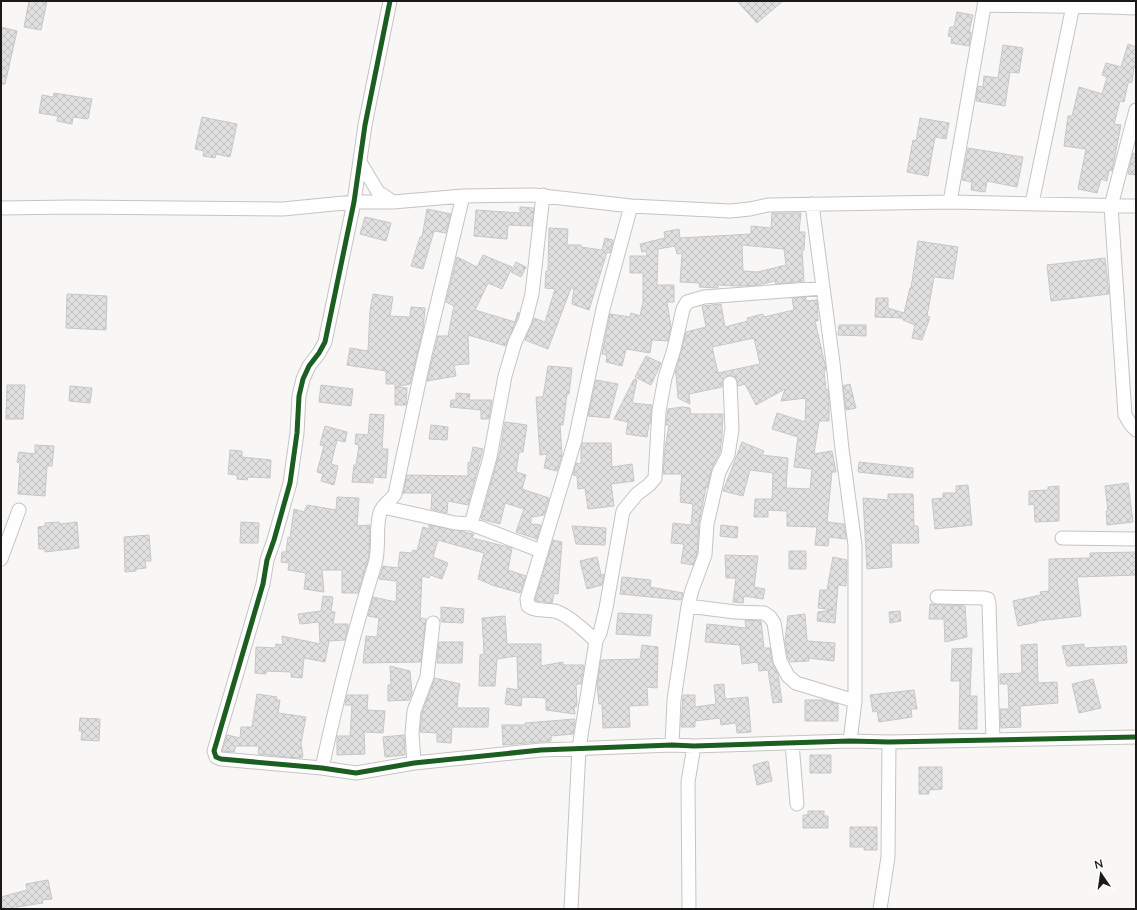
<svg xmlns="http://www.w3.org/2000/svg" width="1137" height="910" viewBox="0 0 1137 910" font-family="Lato,sans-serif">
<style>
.building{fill:url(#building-cross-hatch);stroke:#c8c7c7;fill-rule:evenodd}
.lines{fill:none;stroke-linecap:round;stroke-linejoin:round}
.minor-casing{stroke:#c4c4c2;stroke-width:15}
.minor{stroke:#fefefe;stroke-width:13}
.cycleway-casing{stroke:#fff;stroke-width:8}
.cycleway{stroke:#1b5e20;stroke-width:5}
</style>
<defs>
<pattern id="building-cross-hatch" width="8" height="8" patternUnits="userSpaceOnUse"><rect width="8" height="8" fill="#e0e0e0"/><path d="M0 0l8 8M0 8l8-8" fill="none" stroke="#c0c0c0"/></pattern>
</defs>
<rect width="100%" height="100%" fill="#f8f7f5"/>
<path class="building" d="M29,1H47L41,30L24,27Z
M737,1H783L757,23Z
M957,12L973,15L969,32H971L969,46L951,43L952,37L948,36L950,27H954Z
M1,27L17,31L5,84H1Z
M1128,44L1136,47V68L1134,67L1132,82L1128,83L1124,102L1120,101L1114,124L1121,125L1112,171L1109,170L1107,181L1101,179L1097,193L1078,189L1086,149L1064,146L1068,116H1072L1079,87L1102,94L1107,77L1102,75L1106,63L1121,67Z
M1003,45L1023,48L1019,73L1010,72L1005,106L976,101L978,86L983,87L984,76L998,78Z
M54,93L92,99L88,119L73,117L72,124L57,121L58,116L39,113L42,95L53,97Z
M202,117L237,124L230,157L216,154L215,158L203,156L204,151L195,149Z
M920,118L949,123L946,139L935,137L928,176L907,172L913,140L916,141Z
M968,148L1023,157L1017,187L987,181L985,192L971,190L972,182L962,180Z
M1133,153L1136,154L1135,175L1128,174Z
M520,207L534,208L532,226L508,225L507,239L474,236L476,210L520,213Z
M427,209L451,214L446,233L434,231L423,269L411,266L420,237H422Z
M772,213H801L799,232H805L804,250H802L804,281L776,284L775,281L758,285L740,286L717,285L718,288L699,287L700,283L680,282L682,253L677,254L675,246L658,249L657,285H674V302H667L671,327L668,341L652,340L650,353L626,349L622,366L606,362L607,355L602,354L610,314L630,317L631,313L640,316L643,302V273H630V256H647L646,251L642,252L640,244L665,238L664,232L679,229L680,238L751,234V226L771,228ZM742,245L784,249L786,265L758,272L743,271Z
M365,217L391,223L386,241L360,234Z
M549,228L568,229L567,245H581V247L602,250L605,238L613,240L610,253L607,252L589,310L572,304L574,288H571L548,349L525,340L534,318L545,322L555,289L545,288L546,271H548Z
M918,241L958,247L953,279L934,277L927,316L930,317L922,340L912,338L915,325L903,320V318L875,317L876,298H888V308L904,313L910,288H911Z
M483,255L512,267L502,289L488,283L475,310L515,322L518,312L519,313L506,346L468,335L469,364L454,365L456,376L427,381L438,336H448L454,306L446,302L457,257L477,267Z
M1105,258L1109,294L1051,301L1047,265Z
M516,262L526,267L521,277L511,272Z
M67,294L107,296L106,330L66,328Z
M373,294L393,297L390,316L410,317L411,307L425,308L423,330L410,384L395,387L407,388L406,405H395V384H386V371L347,365L350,348L368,351L370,311Z
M806,297V301L817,300L818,321H815L826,369V370L824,371L826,390L828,389L829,402V421H819L814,454L832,451L836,472H832L827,522L844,524L846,539L829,537L828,546L815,545L817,527L787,526V511L768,510V517H754L755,499H772L773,473L750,470L743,496L723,491L742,442L764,451L762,455L788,458L786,488L810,489L812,469L794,467L798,437L772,429L777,413L805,422L806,398L781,401L785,389L756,405L745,384L738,386L736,378L733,376L729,375L723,379L722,387L689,394L690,404L678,398L676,374H675L686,332L706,327L702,306L721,304L725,327L748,321L747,318L763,314L764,317L794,310L792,298ZM754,338L760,364L718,373L712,347Z
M839,325H866V336L838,335Z
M646,356L661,363L651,385L635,377Z
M548,366L572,368L569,394H567L563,425H560L562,455L557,471L544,468L547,454L540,455L536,397H543Z
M634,379L637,380L632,403L652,405L650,424H649L647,437L626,434L628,422L614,419Z
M596,380L618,384L609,418L588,416Z
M850,384L856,408L846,410L843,386Z
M7,385H25L23,419H6Z
M321,385L353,389L351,406L319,402Z
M70,386L92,388L90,403L69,401Z
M456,393L470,394L469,400H492L489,419H481V410L450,407L451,400H456Z
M682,407L690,408L691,414H723L722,435L720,452L712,468L707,488L706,487L699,523L697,553L693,565L681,563L684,544L671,543L673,523L691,525L693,504L680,502L681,496H680L682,474H663L665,448L669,425H666L668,409Z
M370,414L384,415L382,449H388L386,478L373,477V483L352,482L354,465H356L359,445L355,444L356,434L368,435Z
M505,422L527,425L523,452H519L516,472L526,475L522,489L549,498L544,515L531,517V524L541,525L537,539L516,532L524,509L505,503L500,524L481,519L500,451Z
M431,425L448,427L447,440L429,439Z
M325,426L347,432L345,442L337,440L331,464L338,466L334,485L321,481L323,474L317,472L324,446L320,445Z
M582,443H611L612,467L632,464L634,481L611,484L614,506L588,509L585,488L578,489L577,476L573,475L576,463L581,464V448Z
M35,445L54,446L52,466H47L45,496L18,494L20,463L17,462L19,452L35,454Z
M473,447L483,449L468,505L448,501L447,513L431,509L432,493H403L407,475L468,476V462L470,463Z
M230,450L242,451V457L271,460L270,478L248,477L247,480L237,479V475L228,474Z
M859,462L913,468V478L858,472Z
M1128,483L1133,522L1107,525L1106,511H1108L1105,486Z
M968,485L972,525L935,529L932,499L943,498V493H956V486Z
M1059,486V521L1035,522L1034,504L1029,505V491L1048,490V487Z
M888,494H913L914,526H918L919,543H891L892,567L867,569L863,498L888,500Z
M337,497L359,498L357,526L370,525L369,556L358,593H342V570H322L324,592L304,589L306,573L288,570L289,563L281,562L282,552H286L288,537L290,538L294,509L304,512L307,505L336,510Z
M59,522L60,524L77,522L79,548L45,552V549H39L38,527L45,526V523Z
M241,522L259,523L258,543H240Z
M429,525L474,534L472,538L512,548L508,570L526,576L520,593L492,585L478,579L484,553L438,540L433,557L448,563L442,579L430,575L429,578L422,576L420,618L426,619L421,662L363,663L366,636L377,637L379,618L368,616L373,597L396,602L397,581L379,579L383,566L398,568L400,552L412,553L413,550L417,551L423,527L429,529Z
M721,525L738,527L737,538L720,536Z
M572,526L606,528L605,545L576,544Z
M149,535L151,561H145L146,568L136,569V571L125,572L124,537Z
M553,540L562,542L558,594L554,593L552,603L537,601L535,600L536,597Z
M789,551H806V569H789Z
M1136,552V575L1077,577L1081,616L1037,621V622L1018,626L1013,601L1041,595L1040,592L1049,591V559L1090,558V553Z
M725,555L758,556L754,587L765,589L763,599L744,596L743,603L733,602L736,578H726Z
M597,557L601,575L603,574L604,575L602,585L587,589L580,561Z
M833,557L847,560L846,586L838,585L835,623L817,621L818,612L833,610L818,608L820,590H827Z
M622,577L651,580L650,587L683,593L681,600L620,594Z
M323,596L333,597L331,612H335L333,624H348V629L345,640L329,641L325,662L304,658L302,678L291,677V672L266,671V674L255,673L256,647L275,648L276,644L283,645L282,636L320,644L319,622L300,624L298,614L321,611Z
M930,604L965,606L967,637L945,642L944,619H929Z
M441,607L464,609L463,623L441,622Z
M900,611L901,621L890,623L889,612Z
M618,613L652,615L650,636L616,634Z
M805,614L807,641L835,643L834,661L808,658L809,661L790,662L788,658L785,641L788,616Z
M505,616L507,644H541V666L563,662V665H584L581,684H576L577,706L574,707L575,714L546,710V698L522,697L521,706L505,704L507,688L518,690L517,656L497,659L495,686H479L480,655L484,654L482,618Z
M745,620L761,621L764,648H770L772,662L778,674L782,702L773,703L768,670L759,671L758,662L742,664L740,645L705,642L707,624L746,628Z
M439,642H463L462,663H437Z
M1037,644L1038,683L1057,682L1058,703L1020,706L1021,727L1001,728L1000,709H1009L1008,684H1000V674L1022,673L1021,645Z
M1084,644V648L1126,646L1127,663L1067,666L1062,646Z
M642,645L658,647L657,688L647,687L648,705L629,706L630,727L603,728L602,704H599L597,684L601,660L640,659Z
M972,648L970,696H977V729H959L960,681H951L952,649Z
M390,666L410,671L412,693L409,700L388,701V685H391Z
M435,678L460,684L458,695L457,708H489L488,727H452L451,743L437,742V733L420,732L422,713Z
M1093,679L1101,708L1079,713L1072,684Z
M724,684L725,699L748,697L751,732L737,733L736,723L721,725L720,718L695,721V727H681L683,695H695V707L716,704L714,685Z
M914,690L917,709H911L912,717L879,722L877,711L873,712L870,695Z
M257,694L277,697L276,700H280L278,713L306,717L301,743L303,757L298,758L258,754L259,746H236L234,752L222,751L227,735L240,738L241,727H252Z
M347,695H368L367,710L385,711L383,733L364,732L365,754L337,755V736H350L352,705H345Z
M805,700H823L838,704V721H805Z
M80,718L100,719L99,741L81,740L82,731H79Z
M575,719L573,734L551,736V741L503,745L502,725H525V723Z
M404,735L405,755L385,757L383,737Z
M810,755H831V773H810Z
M768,761L772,781L757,785L753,765Z
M919,767H942V789L929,790V794H919Z
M808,811H824V816H828V828H803V815H808Z
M850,827H877V850H864V847H850Z
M48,880L52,899L42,900L43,903L16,907V909H1V897L27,890L26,884Z"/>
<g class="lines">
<g class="minor-casing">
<path id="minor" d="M390,1L365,125L354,202L325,342L319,353L309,366L303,379L299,396L297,433L290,483L274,540L267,560L263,584L214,751L216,757L221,759L322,768L356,773L414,763L541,750L672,745L694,746L850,741L889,742L1136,737
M984,5C1035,6 1086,6 1136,8
M1136,110L1111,206L1125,415L1131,425L1136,430
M360,162L378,192L393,202
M950,202L985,1
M1032,203L1074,1
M812,204L833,363L842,449L855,545V701L850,741
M1,208L73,207L283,209L354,202H393L463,196L534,195L631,206L730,211L750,209L768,205L950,202L1136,206
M383,507L455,523L471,524L541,551
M471,524L490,457L505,376L515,342L525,321L532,294L543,195
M1062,538L1136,539
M1,559L19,510
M937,597L984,598L988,599L989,604L993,740
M688,606L735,612L764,613L770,617L774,623L780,661L788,676L796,683L855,701
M596,641L600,633L606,608L623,511L637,494L649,485L655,478L659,411L665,378L674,349L683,309L687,302L704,297L823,288
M792,743L797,804
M672,745L674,700L688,606L692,590L705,555L707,524L719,472L728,455L732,429L730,383
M414,763L412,733L414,711L427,677L433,623
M322,768C337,699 354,631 375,564C380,548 375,529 380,513C382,505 391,501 395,494L423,363L463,196
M571,909L579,748L596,641C586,632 571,617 558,612C549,609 536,612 528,606L527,599L575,440L603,309L631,206
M689,909L688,782L694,746
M880,909L888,857L889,742"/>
</g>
<use href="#minor" class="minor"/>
<g class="cycleway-casing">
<path id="cycleway" d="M390,1L365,125L354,202L325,342L319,353L309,366L303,379L299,396L297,433L290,483L274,540L267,560L263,584L214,751L216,757L221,759L322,768L356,773L414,763L541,750L672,745L694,746L850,741L889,742L1136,737"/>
</g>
<use href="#cycleway" class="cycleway"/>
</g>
<rect width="1137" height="910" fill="none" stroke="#1b1a19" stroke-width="4"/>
<g transform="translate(1101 874) rotate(347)" stroke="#ffffff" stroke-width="3" paint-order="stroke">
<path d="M0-3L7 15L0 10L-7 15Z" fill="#1b1a19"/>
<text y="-6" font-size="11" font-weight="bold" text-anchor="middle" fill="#1b1a19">N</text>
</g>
</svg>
